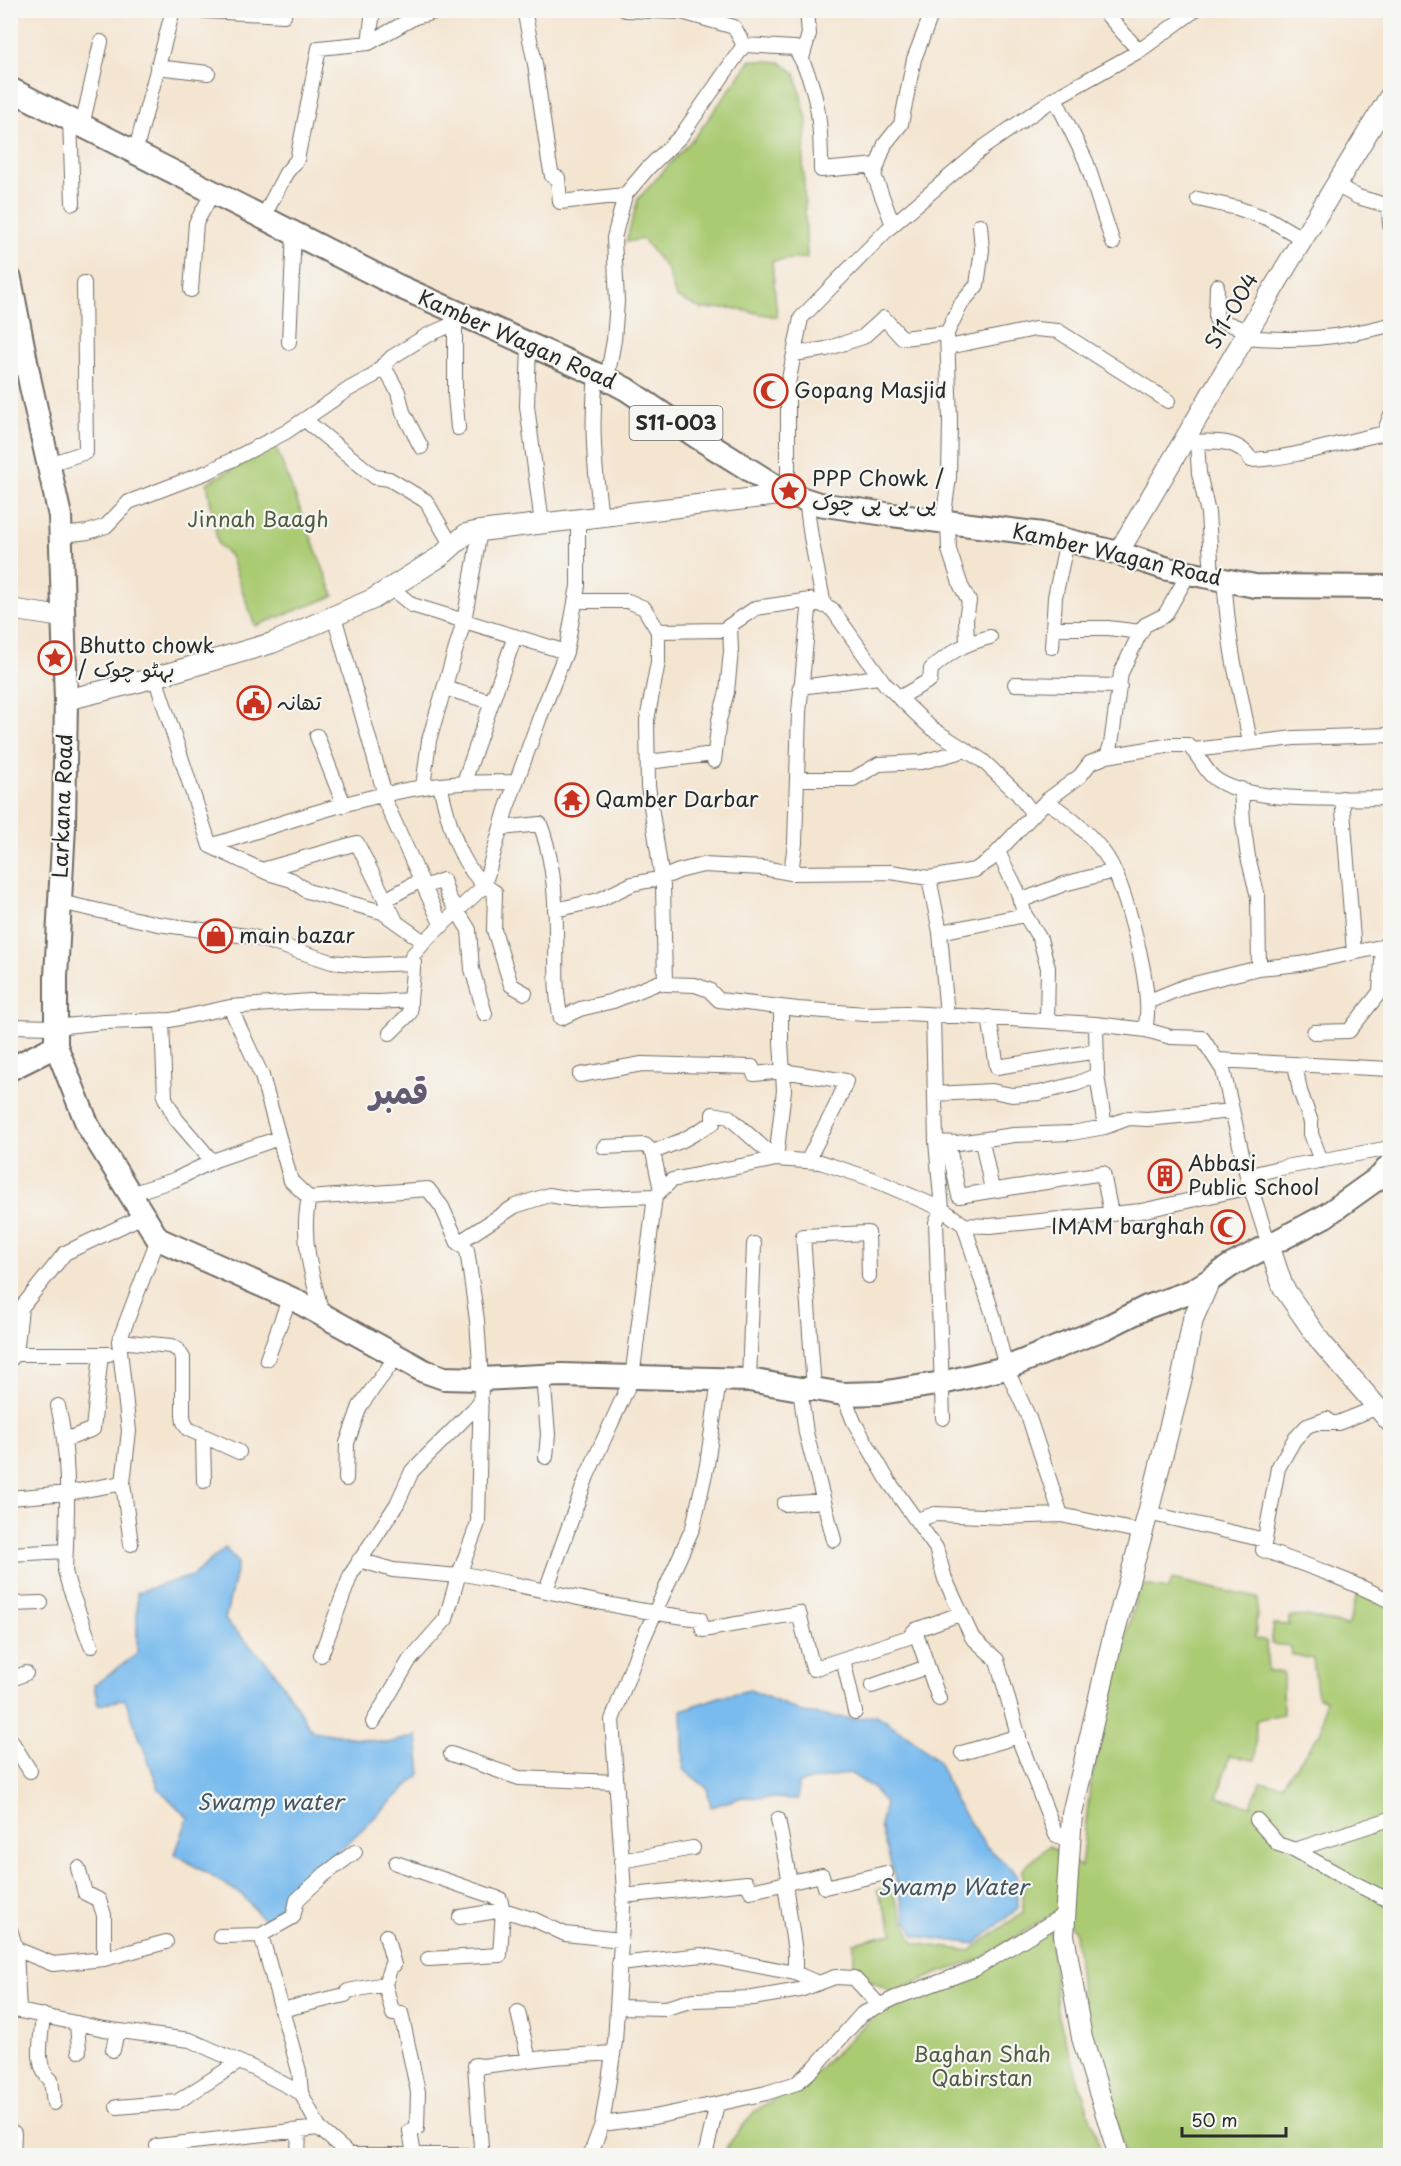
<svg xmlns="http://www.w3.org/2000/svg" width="1401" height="2166" viewBox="0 0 1401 2166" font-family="'Playpen Sans','Playpen Sans Arabic',sans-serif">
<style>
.green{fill:#abcb73;stroke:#6b7b4f;stroke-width:1.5}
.water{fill:#79bbee;stroke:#52738c;stroke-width:1.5}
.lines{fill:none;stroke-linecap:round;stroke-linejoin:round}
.street-casing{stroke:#716c65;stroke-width:16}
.secondary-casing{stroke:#716c65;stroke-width:22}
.primary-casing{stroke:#716c65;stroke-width:26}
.street{stroke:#fff;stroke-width:14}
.secondary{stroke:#fff;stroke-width:20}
.primary{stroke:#fff;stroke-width:22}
.labels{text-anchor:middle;stroke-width:4.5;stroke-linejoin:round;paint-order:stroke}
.shield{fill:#f6f6f2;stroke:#686867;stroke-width:1.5}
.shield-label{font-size:20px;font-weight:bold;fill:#2b2b2b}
.street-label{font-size:21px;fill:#2b2b2b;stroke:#f6f6f2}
.poi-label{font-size:21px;fill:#2b2b2b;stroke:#f6f6f2;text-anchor:start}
.park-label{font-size:21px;fill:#515b41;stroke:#f6f6f2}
.water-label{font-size:22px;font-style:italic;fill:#425666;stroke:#f6f6f2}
.town-label{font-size:33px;font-weight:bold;fill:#645a72;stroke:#f6f6f2}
</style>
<rect width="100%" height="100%" fill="#f6f6f2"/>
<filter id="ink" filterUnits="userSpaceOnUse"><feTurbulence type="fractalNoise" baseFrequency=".0167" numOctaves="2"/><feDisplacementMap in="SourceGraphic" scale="12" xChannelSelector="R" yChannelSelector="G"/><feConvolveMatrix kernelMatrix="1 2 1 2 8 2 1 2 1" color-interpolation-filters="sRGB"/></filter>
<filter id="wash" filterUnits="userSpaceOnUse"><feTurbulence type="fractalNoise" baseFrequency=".008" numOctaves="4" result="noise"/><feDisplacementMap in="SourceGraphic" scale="24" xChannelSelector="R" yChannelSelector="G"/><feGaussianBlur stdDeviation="1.35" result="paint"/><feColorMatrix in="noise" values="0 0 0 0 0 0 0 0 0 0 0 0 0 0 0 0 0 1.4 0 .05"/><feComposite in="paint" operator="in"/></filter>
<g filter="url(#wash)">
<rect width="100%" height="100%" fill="#f4e5d1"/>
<path class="green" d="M751,60L780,62L795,73L807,120L803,163L807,258L772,261L777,317L732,308L702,309L676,297L667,269L643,239L626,242L638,199L698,133Z
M275,445L334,596L255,626L230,556L218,544L207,483Z
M1172,1579L1258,1598L1255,1638L1266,1641L1268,1672H1283V1714L1256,1720L1255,1760L1229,1756L1218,1797L1251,1806L1260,1782L1282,1785L1321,1732L1325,1699L1318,1698L1313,1659L1291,1654L1289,1646L1271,1644L1274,1624L1289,1625V1617L1308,1616L1348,1626L1358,1591L1390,1606V2155H1125L1083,2010L1075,1933L1059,1910L979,1960L936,1974L893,1993L854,1971V1943L894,1933L877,1890L890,1887L914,1943L970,1951L1023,1912V1869L1049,1846L1081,1867L1090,1786L1137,1593L1145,1585L1169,1589Z
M1051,1930L1057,2012L1102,2155L725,2156L727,2146L754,2112L782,2093L801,2086L876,2014L966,1979Z"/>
<path class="water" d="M225,1548L238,1562L225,1620L272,1668L312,1731L388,1743L417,1736L421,1774C368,1822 318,1873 265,1921L241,1894L175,1854L188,1818L159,1789L125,1699L98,1705L94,1685L137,1654V1592L192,1576Z
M750,1690L804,1713L854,1719L877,1715L912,1739L938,1761L955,1801L985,1845L1017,1874L1018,1908L975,1944L916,1936L907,1921L880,1826L885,1804L873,1788L850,1773L798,1783V1799L743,1797L711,1807L707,1788L684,1770L682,1710L719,1697Z"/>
</g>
<g filter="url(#ink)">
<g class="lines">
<g class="street-casing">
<path id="street" d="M186,10L284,15V10
M524,10L535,64L549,161L552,176L558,178L560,202L625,195
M625,10L682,12L734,27L744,45
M1103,10L1139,51
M369,43L373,10
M802,58L809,34L807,10
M157,67L208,73
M1055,98L1086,161L1113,243
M70,120L73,203
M82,126L101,42
M135,153L173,10
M1336,185L1358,197L1389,206
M1198,199L1237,208L1269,219L1303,239
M1389,206L1390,225
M264,216L286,173L297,160L319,48L369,43L415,17L443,10
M893,225L874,175L885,144L901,124L914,59L933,10
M1217,286L1216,319L1248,331
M191,290L196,223L213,192
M455,322V395L458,428
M1245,337C1298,342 1339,338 1390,325
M289,342L294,232
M529,345L527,406L542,524
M948,347L1035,329L1058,331L1168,401
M794,354L826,349L863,337L884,318L902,338L947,333
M383,365L398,392L403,412L421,447
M596,374C591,425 594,465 601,516
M607,379L614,340L617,302L614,238L625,195L648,168L681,136L744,45L795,48C819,87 821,125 821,170L878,165
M305,420L375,477L389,479L426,501L452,546
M1183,442C1207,442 1238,436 1251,460C1295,458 1337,443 1381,434L1384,433L1390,417
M1197,442L1199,473L1208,513L1212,577
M49,464L86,452L84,283
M788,494V384L801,318L888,229L984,147L1055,98L1139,51L1195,10
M806,500L811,537L824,606
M943,521L949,477L950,421L947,333L961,304L977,285L982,250L980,225
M948,522L949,550L961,586L969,601L966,619L967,642
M62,535L88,532L106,526L129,502L210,471L286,432L349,389L373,376L392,357L426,336L466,318
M1224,580C1227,611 1229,643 1236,673C1241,697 1246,719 1250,743
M391,588L412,605L566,652
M575,601H628L644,608L658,631V662L647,720L648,786L663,886L665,984L695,985L709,990L719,1000L798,1009L865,1014L907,1013L1096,1024L1146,1030L1171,1037L1202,1038L1223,1070L1247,1176L1269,1245
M334,616L385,795L384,799L442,926
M1053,628H1108L1141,632
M658,631L723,630L756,608L810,600L832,609L885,684L931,728L983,761L1018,794L1033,814
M1052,647L1055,597L1067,540
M155,677L210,846L268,873L292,880L307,891L382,912L424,942
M1015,684L1120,686
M800,687L879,677
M444,688L492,702
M899,698L930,680L931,669C952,651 963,644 990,637
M317,736L344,805
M1194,750L1294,738L1390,735
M1107,756L1111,744L1121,673L1138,637L1145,625L1165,615L1189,573
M714,761L719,720L727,692L731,651L730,626
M648,762L714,754
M797,779H853L879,764L922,762L966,750
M464,782L515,636
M440,785C449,822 459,872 495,892L494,930L511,985L525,993
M423,787L429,740L464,621L480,531
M1241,789L1243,822L1248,857L1258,897L1259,968
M1342,798L1354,952
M1046,801C1067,814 1089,833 1104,853C1124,879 1146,969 1147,1003C1148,1012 1146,1021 1146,1030
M501,828L540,824C553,857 556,898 556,934C557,962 554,990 561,1018L580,1009L613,1001L665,980
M210,846C280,824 351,798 424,787C455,782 485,782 516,782
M998,852L1017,890L1025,915L1040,939L1048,968L1047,1021
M262,870L357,843L395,919
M791,873L795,843L799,712L810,600
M929,878L940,932L947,1016
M424,887L443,880L448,896L469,930L472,969L485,1014
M385,900L421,880
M1020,901L1064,884L1114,871
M60,902L158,924L254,937L332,962L364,965L414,963
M555,910L599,900L632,884L662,878L679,871L703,865L763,868L791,873L891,872L929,878L975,870L990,860L1046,801L1080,776L1090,763L1107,756L1172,745H1188C1199,755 1204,769 1213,777C1246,805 1347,798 1390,798
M940,932L1025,915
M1147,1002L1186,986L1259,968L1300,964L1390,945
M230,1007L262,1076L291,1181L309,1198L428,1189L442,1207L458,1243L467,1250L477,1320L481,1379L478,1523L457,1580L446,1619L409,1661L373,1722
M933,1015L936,1142L942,1209L936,1222L943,1418
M989,1017L997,1067L1097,1051
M162,1020L165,1098L176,1119L212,1161
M1096,1024L1097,1075L1105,1127
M10,1026L55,1027L104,1022L171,1020L230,1007L310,1001L379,1002L409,1000
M1314,1032L1349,1031L1380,992L1383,946
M390,1033L410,1013C408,994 416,974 412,956L427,939L484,886L506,810L540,717L566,652L578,586V520
M1217,1060L1390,1069
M1295,1064L1300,1091L1311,1122V1134L1321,1161
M580,1075L642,1064L752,1067L754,1074L783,1071L846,1081C837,1110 819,1134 808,1161
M935,1094L992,1091L1012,1095L1039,1093L1076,1084L1097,1075
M982,1141L992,1190
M936,1142L958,1143L1014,1135L1072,1133L1105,1127L1129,1118L1147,1119L1232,1111
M948,1143L959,1196L1103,1173L1111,1214
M604,1147L645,1145L653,1152L661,1190
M653,1152L683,1140L713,1123V1114L729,1117L776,1159L784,1090L781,1042V1007
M1247,1176L1275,1169L1390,1148
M130,1194L174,1180L215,1160L279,1138
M309,1198C300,1237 312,1278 323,1315
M964,1225L990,1226L1141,1211L1251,1187
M458,1243L515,1206L549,1195L573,1199L655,1196L672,1180L776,1159L820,1162L872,1179L942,1209L964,1225L993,1315L1006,1368L1029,1418L1061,1515
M119,1341L171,1346L178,1350L183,1358V1415L184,1422L188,1429L239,1452
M16,1354H109
M267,1359L290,1297
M10,1360L16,1354L21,1308L65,1253L143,1216
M543,1376L548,1434L546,1457
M749,1380L754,1244
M800,1389L806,1433L834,1540
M814,1389L803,1236L868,1233L869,1276
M843,1394L854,1422L889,1482L936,1548L945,1579L972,1637L997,1660L1021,1745L1056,1835L1070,1841
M58,1406C71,1460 67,1515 65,1571L69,1586L91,1646
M1327,1419L1307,1426L1294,1440L1278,1468L1263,1550C1307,1565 1349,1580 1390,1601
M1317,1423H1338L1378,1407
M203,1436L204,1481
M65,1440L93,1429L101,1354
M346,1479L347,1443L360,1406L397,1356
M10,1498L67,1493L123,1483
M784,1504L824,1501
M1148,1513L1265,1540
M917,1520L935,1514L1005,1517L1061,1515L1142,1532
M131,1544L123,1483L129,1431L119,1341L158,1239
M10,1554L66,1551
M359,1560L393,1570L458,1576
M459,1573C539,1588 619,1610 700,1619L703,1630L799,1613L813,1669L909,1637L915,1630L960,1614
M546,1590L587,1476L632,1378L655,1196
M10,1604L41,1603
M915,1630L939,1699
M321,1655L351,1574L397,1504L412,1471L481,1402
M843,1659L855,1712
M10,1680L26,1673
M872,1686L927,1667
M10,1739L30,1771
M962,1753L1019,1736
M451,1754L519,1778L616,1782
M778,1819L790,1883
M1257,1820L1278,1844L1295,1850L1390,1819
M1295,1850L1352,1882L1390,1901
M621,1861L693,1848
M396,1863L500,1899L503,1910L500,1955L428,1959
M78,1868L85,1893L99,1900L104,1915V1959
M785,1884L795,1952V1973
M623,1896L747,1883L751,1891L822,1875L825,1887L886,1873
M460,1917L503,1910L535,1920L565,1934L621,1940
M10,1929L16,1949L19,2010
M261,1935L299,2071L301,2093
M220,1936L261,1935L293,1917L297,1900L325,1874L355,1852
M386,1936L394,1965L391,1966L385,1984L393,2014L401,2013L418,2092L417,2128L410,2131L414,2155
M10,1950L16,1949L53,1964L104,1959L166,1942
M619,1964L702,1955L795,1973L818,1983
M617,2007L666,2008L694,2000L753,1998L800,1990L835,1977L854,1978L880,2006
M10,2009L104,2029L190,2040L255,2069L301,2093L319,2128L351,2156
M281,2010L345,1995L348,1991L385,1984
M518,2012L529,2060
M43,2015C42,2035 33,2067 51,2080L54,2103
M77,2023L79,2051
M113,2050L117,2031
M117,2107L177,2102L239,2062
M602,2124L654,2117L726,2102L766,2093L797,2083L815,2067L862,2014L895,1998L975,1969L1065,1914
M157,2146L319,2128
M350,2155H477
M13,2156L14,2133
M298,2156L299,2130
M477,2156L481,2147L475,2065L483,2066L553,2057L613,2053
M590,2156L602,2124L615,2042L624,1891L612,1720L637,1653L693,1527L707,1465L719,1380
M705,2156L717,2104"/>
</g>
<g class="secondary-casing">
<path id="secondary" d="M1118,553L1287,265L1390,96
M10,609L62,617
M66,700L142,681L272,643L373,599L441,556L466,534L480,531L788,494
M1269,1245L1283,1287L1320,1341L1390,1422
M1119,2156L1082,2038L1064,1935L1072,1814L1112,1641L1148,1513L1182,1377L1193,1319L1210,1280"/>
</g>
<g class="primary-casing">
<path id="primary" d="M10,89L398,286L607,379L626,389L697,437L788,494L819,504L892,515L1042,534L1118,553L1168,569L1255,586L1390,587
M10,279L30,382L60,516L66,700L64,825L56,977V1046L88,1126L158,1239L299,1302L424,1371L444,1378L481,1379L561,1375L749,1380L800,1389H814L843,1394L881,1393L942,1383L1006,1368L1105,1328L1147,1307L1192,1291L1210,1280L1230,1266L1325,1216L1381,1176L1390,1165
M10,1069L56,1046"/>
</g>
<use href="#street" class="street"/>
<use href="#secondary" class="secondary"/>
<use href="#primary" class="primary"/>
</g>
</g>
<defs>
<g id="mosque-ring" transform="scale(1.725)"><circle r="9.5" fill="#f6f6f2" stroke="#c8321e" stroke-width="1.5"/><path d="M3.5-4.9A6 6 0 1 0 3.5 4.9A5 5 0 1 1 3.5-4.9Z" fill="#c8321e"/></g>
<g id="sight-ring" transform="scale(1.725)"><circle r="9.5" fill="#f6f6f2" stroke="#c8321e" stroke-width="1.5"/><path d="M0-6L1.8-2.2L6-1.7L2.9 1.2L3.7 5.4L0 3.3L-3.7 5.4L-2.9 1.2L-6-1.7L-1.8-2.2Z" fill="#c8321e"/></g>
<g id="civic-ring" transform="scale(1.725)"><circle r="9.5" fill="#f6f6f2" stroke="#c8321e" stroke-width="1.5"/><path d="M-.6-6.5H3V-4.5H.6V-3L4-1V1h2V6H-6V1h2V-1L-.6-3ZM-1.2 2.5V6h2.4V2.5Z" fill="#c8321e"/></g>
<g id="temple-ring" transform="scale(1.725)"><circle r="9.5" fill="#f6f6f2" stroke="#c8321e" stroke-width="1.5"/><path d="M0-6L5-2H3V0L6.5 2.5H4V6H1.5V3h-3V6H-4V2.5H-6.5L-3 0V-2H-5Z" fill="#c8321e"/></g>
<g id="shop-ring" transform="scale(1.725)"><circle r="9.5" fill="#f6f6f2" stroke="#c8321e" stroke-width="1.5"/><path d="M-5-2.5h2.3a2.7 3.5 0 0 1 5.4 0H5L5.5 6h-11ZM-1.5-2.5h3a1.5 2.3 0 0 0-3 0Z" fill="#c8321e"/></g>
<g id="building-ring" transform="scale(1.725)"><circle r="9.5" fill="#f6f6f2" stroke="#c8321e" stroke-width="1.5"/><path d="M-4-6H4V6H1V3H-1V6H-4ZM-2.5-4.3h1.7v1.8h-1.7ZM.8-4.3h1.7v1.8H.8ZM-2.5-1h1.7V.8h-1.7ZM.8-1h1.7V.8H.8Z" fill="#c8321e"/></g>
</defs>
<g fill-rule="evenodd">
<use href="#mosque-ring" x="771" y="391"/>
<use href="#sight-ring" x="789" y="491"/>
<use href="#sight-ring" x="55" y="658"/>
<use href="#civic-ring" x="254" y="703"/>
<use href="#temple-ring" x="572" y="800"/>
<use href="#shop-ring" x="216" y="936"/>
<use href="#building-ring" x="1165" y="1176"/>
<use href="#mosque-ring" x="1228" y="1227"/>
</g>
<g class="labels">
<rect class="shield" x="629.5" y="406" width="93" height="34" rx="4.5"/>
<g class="shield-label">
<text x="676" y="430">S11-003</text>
</g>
<g class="street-label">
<text transform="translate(1232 311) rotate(-60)" y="7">S11-004</text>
<text transform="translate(517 340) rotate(24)" y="7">Kamber Wagan Road</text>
<text transform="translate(1117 555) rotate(13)" y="7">Kamber Wagan Road</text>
<text transform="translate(63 806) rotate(-88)" y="7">Larkana Road</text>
</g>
<g class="poi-label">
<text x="794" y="398">Gopang Masjid</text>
<text x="812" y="486">PPP Chowk /<tspan x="812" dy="24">پی پی پی چوک</tspan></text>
<text x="78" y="653">Bhutto chowk<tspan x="78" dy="24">/ بہٹو چوک</tspan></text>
<text x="277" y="710">تھانہ</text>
<text x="595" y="807">Qamber Darbar</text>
<text x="239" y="943">main bazar</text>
<text x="1188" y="1171">Abbasi<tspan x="1188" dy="24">Public School</tspan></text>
<text x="1205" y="1234" text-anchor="end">IMAM barghah</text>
</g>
<g class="park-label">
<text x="258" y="527">Jinnah Baagh</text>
<text x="982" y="2062">Baghan Shah<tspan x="982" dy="24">Qabirstan</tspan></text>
</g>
<g class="water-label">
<text x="270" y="1810">Swamp water</text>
<text x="953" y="1895">Swamp Water</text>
</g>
<g class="town-label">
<text x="399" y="1104">قمبر</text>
</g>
</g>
<rect width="1401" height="2166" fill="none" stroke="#f6f6f2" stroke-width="36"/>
<path d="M1182 2127v9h104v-9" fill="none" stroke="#2b2b2b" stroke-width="3"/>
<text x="1191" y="2127" font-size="18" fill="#2b2b2b" stroke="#f6f6f2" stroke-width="4.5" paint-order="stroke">50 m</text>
</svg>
